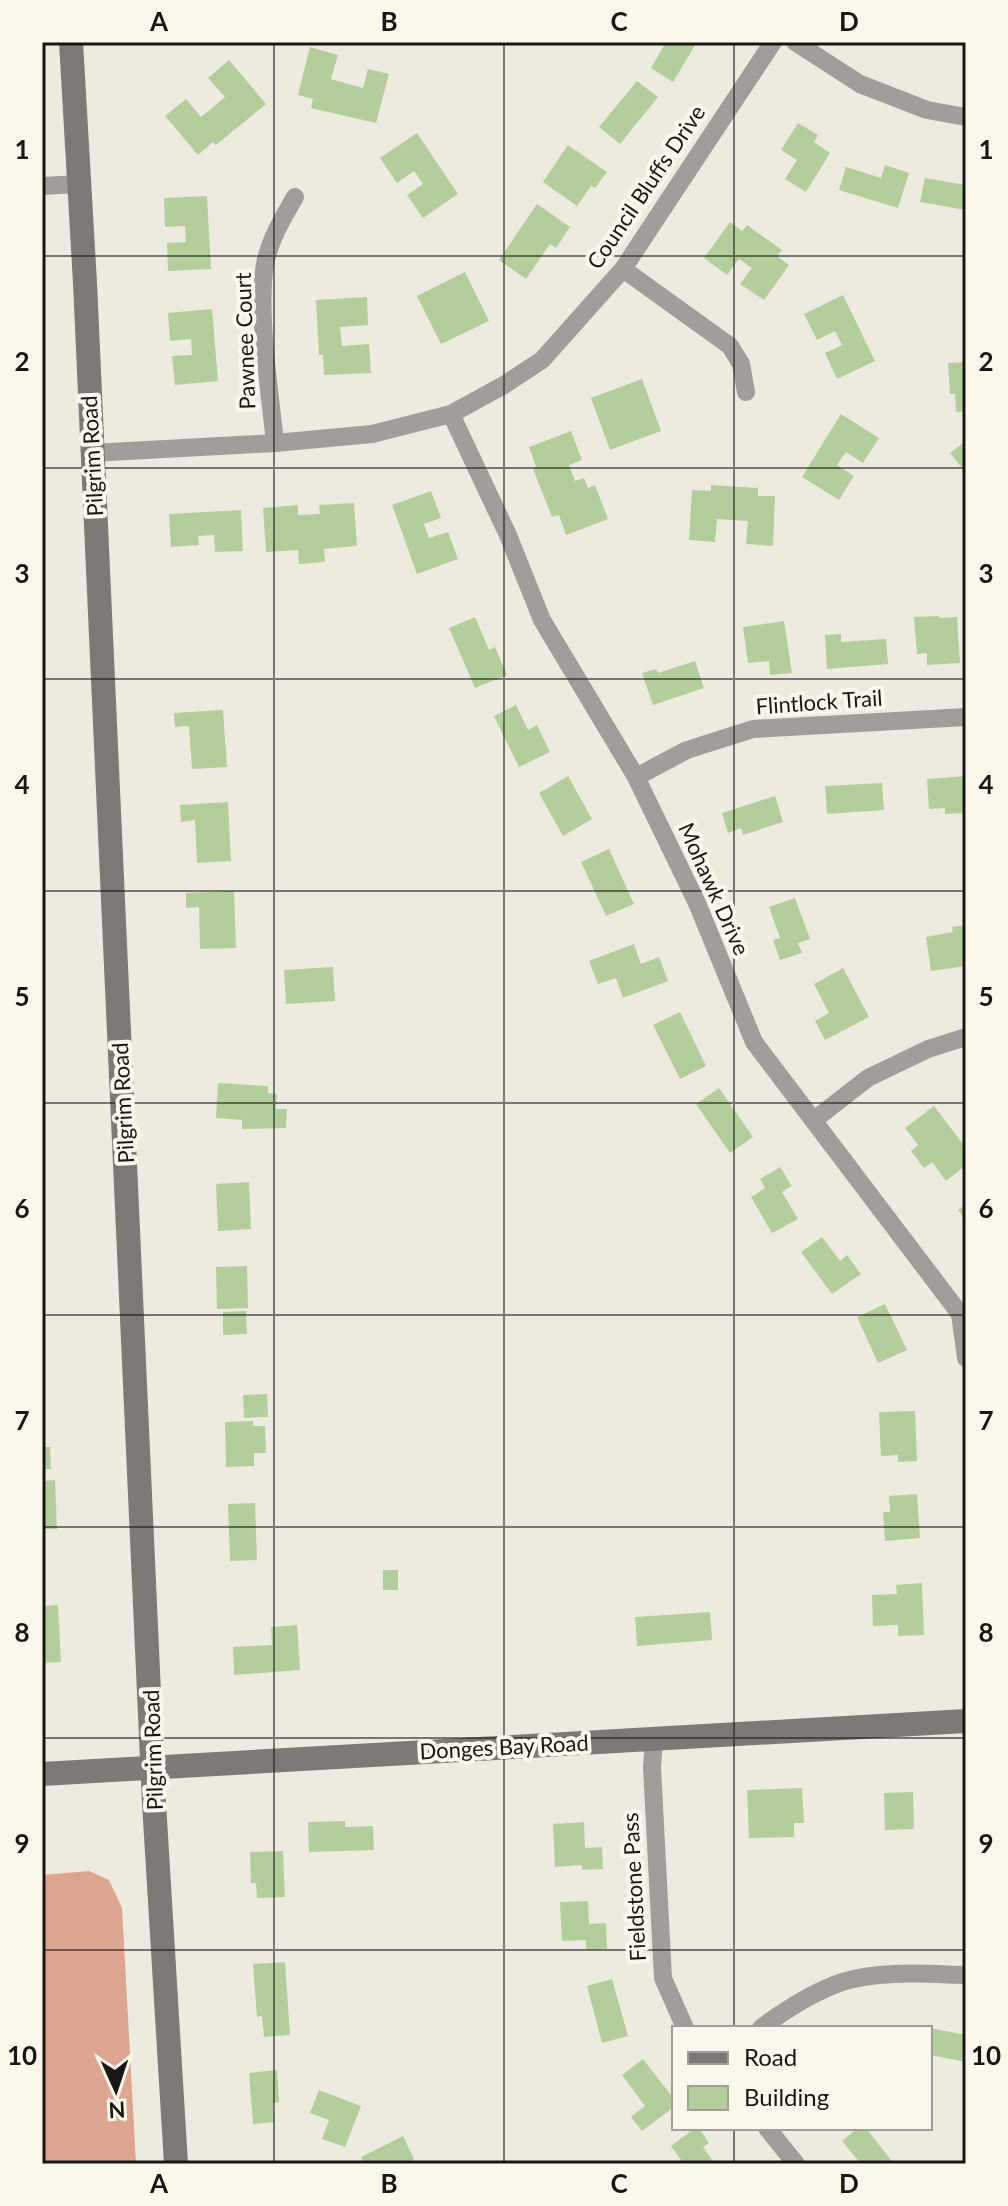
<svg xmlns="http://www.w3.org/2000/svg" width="1008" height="2206" viewBox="0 0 1008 2206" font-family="Lato,sans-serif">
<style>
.forest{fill:#dda58f}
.building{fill:#b4ce9b}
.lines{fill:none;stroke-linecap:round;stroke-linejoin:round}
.street{stroke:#a19e9a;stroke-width:18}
.secondary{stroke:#7e7974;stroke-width:24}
.grid{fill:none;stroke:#181713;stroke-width:2;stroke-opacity:0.55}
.labels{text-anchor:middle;stroke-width:8;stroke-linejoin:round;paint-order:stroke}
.street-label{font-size:22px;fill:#181713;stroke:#faf8ed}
.neatline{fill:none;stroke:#181713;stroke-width:3}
.grid-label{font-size:26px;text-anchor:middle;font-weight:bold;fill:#181713}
</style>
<rect width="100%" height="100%" fill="#edebe0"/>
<path class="forest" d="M89,1871L109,1880L122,1908L136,2164H42V1875Z"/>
<path class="building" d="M666,42H697L673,82L651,68Z
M310,47L338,55L331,79L363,88L368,69L389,74L376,123L311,108L313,99L298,95Z
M229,60L266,104L216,145L213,142L198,155L165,116L186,99L201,117L225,97L208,78Z
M637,81L658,97L620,144L599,127Z
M798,123L818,135L814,142L830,153L806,192L785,179L797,160L781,150Z
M417,133L458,194L423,218L407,195L423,184L414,171L397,183L380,158Z
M568,145L607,172L595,188L591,186L577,206L543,182Z
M885,165L909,173L898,208L839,190L846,167L881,178Z
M925,178L966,185V210L920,202Z
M207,196L211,269L168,271L167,243L186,242L185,226L165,227L164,198Z
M537,204L570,227L556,248L550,244L526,279L499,260Z
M730,222L742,231L747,225L782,250L777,256L789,265L764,300L740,284L752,268L739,259L727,275L704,258Z
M465,272L489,321L441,344L417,296Z
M843,295L875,361L837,379L825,353L842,345L835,331L817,340L804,314Z
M367,297L368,325L340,327L342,346L369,344L371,373L324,375L323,355H319L316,300Z
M212,309L218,381L175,385L172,356L192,355L191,339L170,341L168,313Z
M966,362V411L956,412L955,394H950L948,363Z
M642,379L661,431L610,450L591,398Z
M841,414L879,438L863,463L846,452L837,465L854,476L839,500L802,477Z
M571,431L582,460L569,465L575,481L584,478L588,488L595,485L608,519L566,535L559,515L552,517L533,469L536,467L529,447Z
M966,441V473L950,453Z
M711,485L758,488V496H775L773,546L746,544L748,521L717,519L715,542L689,540L692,490L711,491Z
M431,491L441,518L424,524L429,538L448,532L458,559L417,574L392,505Z
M354,503L357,546L324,549L325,562L299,564L298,550L266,552L263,508L298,505V515L320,514L319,505Z
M241,510L243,551L215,552L214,535L198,536L199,545L171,547L169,514Z
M939,616V618L957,617L960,663L927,665V653L917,654L914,617Z
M475,617L489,650L495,647L507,675L475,688L449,628Z
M784,621L792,673L770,675L769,661L748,663L743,627Z
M841,634V642L886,639L888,664L827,669L825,635Z
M695,661L704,688L653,705L642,673L656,669L658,673Z
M516,705L528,730L537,725L550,752L519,767L494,716Z
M223,710L227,767L192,769L189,726L175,727L174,713Z
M568,776L592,819L563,836L539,793Z
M966,776V813L945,814V808L929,809L927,779Z
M882,783L884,810L827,814L825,786Z
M775,796L783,822L743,835L741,828L728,833L722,813Z
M228,802L231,861L197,863L195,820L181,822L180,805Z
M609,849L634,904L606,916L581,862Z
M234,891L236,948L200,949L199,907L186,908V893Z
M795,898L810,939L798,943L802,953L780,960L773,940L780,938L769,907Z
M966,925V966L931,971L926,937L953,932L952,927Z
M634,944L641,964L659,957L668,981L623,998L616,978L598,984L589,961Z
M333,967L335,1001L286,1004L284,970Z
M843,968L869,1017L825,1040L815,1021L829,1013L814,984Z
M680,1012L706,1066L680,1079L653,1025Z
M218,1083L268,1086V1093L277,1094L276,1109H287L286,1128L242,1129V1120L216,1118Z
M719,1088L753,1137L730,1153L696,1104Z
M934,1106L966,1148V1165L946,1181L932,1162L924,1168L911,1151L918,1145L905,1128Z
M780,1167L792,1186L782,1192L798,1219L772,1233L751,1197L765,1188L760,1179Z
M249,1182L251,1229L218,1231L216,1184Z
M966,1204V1221L958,1210Z
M822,1237L840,1261L847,1255L861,1274L832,1294L801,1252Z
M247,1266L248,1308L217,1309L216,1267Z
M885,1304L907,1350L878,1363L857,1317Z
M246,1311L247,1334L223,1335V1312Z
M267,1394L268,1417L244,1418L243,1395Z
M915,1411L917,1461L898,1462V1455L881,1456L879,1412Z
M253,1421V1426H265L266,1453H254V1466L226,1467L225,1422Z
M42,1447H50L51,1469H42Z
M55,1480L57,1529H42V1481Z
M917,1494L920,1538L885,1541L883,1512H890L889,1496Z
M255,1503L257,1560L230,1561L228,1504Z
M383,1570H398V1590H383Z
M922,1583L924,1635L898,1636V1625L873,1626L872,1595L897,1594L896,1585Z
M58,1605L61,1662L42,1663V1606Z
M710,1612L712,1640L637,1646L635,1617Z
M297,1625L300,1670L234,1675L233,1647L272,1645L271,1627Z
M802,1788L804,1823H794V1837L749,1838L747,1790Z
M913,1792L914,1829L885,1830L884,1793Z
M345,1821V1827L373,1826L374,1850L309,1852L308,1822Z
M584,1822L585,1848L602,1847L603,1869L582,1870V1865L555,1867L553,1824Z
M283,1851L285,1897L257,1898L256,1883H251L250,1852Z
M588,1901L589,1924L606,1923L607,1949L586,1950V1940L562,1941L560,1902Z
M285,1962L290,2035L264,2037L262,2016L257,2017L253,1964Z
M612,1979L628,2036L602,2043L587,1986Z
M930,2028L966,2035V2062L930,2055Z
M643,2059L674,2099V2107L642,2131L631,2117L645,2106L622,2075Z
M277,2070L279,2102L273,2103L274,2122L253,2124L249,2073Z
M319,2090L361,2106L345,2147L322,2139L329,2120L310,2113Z
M695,2128H699L709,2143L703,2147L715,2164H684L671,2146Z
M858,2128H866L894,2164H861L842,2141Z
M403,2136L414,2159L404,2164H364L361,2157Z"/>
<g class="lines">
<path class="street" d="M795,42L860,84L927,110L966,117
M42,186L80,184
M623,269L730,346L741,364L746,392
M451,414L508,535L542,620L636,777L697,903L754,1042L960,1314L966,1358
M275,443C270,392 257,313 265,264C270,239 283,218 295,197
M92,453L275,443L372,434L451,414L504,385L542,360L623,269L773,42
M636,777L687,750L753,729L966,717
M814,1120L868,1078L928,1049L966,1037
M654,1739L652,1767L663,1978L685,2028
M761,2028C785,2010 814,1992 842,1982C880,1970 927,1974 966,1975
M767,2128L796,2164"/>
<path class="secondary" d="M71,42L85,283L154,1803L176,2164
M42,1774L966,1721"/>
</g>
<path class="grid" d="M274,42V2164M504,42V2164M734,42V2028M42,256H966M42,468H966M42,679H966M42,891H966M42,1103H966M42,1315H966M42,1527H966M42,1738H966M42,1950H966M734,2128V2164"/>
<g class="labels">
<g class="street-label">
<text transform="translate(646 187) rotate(-56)" y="8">Council Bluffs Drive</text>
<text transform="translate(245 341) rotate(-92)" y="8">Pawnee Court</text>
<text transform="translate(92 456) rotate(-93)" y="8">Pilgrim Road</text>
<text transform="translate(819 702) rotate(-4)" y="8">Flintlock Trail</text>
<text transform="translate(714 889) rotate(66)" y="8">Mohawk Drive</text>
<text transform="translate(123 1103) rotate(-93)" y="8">Pilgrim Road</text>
<text transform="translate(504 1747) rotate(-3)" y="8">Donges Bay Road</text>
<text transform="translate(153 1750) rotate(-92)" y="8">Pilgrim Road</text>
<text transform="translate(634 1887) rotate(-93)" y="8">Fieldstone Pass</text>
</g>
</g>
<rect width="1008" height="2206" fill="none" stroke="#faf8ed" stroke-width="88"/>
<rect x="672" y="2026" width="260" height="104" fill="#faf8ed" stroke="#a09e96" stroke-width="2"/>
<rect x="688" y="2052" width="40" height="12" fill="#7e7974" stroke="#a09e96" stroke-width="2"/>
<text x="744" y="2066" font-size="24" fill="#181713">Road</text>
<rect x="688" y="2086" width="40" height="24" fill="#b4ce9b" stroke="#a09e96" stroke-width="2"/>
<text x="744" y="2106" font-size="24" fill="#181713">Building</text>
<g transform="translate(116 2090) rotate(177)" stroke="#faf8ed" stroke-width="6" paint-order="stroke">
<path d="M0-6L14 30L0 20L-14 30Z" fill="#181713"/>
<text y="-12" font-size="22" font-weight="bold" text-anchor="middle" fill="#181713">N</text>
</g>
<rect x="44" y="44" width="920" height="2118" class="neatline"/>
<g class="grid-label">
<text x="159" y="31">A</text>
<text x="389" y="31">B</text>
<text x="619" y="31">C</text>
<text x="849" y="31">D</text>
<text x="22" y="159">1</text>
<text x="986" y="159">1</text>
<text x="22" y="371">2</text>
<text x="986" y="371">2</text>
<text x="22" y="583">3</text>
<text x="986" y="583">3</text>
<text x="22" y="794">4</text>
<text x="986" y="794">4</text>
<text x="22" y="1006">5</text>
<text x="986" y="1006">5</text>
<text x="22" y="1218">6</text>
<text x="986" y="1218">6</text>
<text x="22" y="1430">7</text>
<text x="986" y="1430">7</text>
<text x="22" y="1642">8</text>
<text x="986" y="1642">8</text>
<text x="22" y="1853">9</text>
<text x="986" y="1853">9</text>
<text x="22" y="2065">10</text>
<text x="986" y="2065">10</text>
<text x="159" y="2193">A</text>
<text x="389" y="2193">B</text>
<text x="619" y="2193">C</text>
<text x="849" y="2193">D</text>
</g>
</svg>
